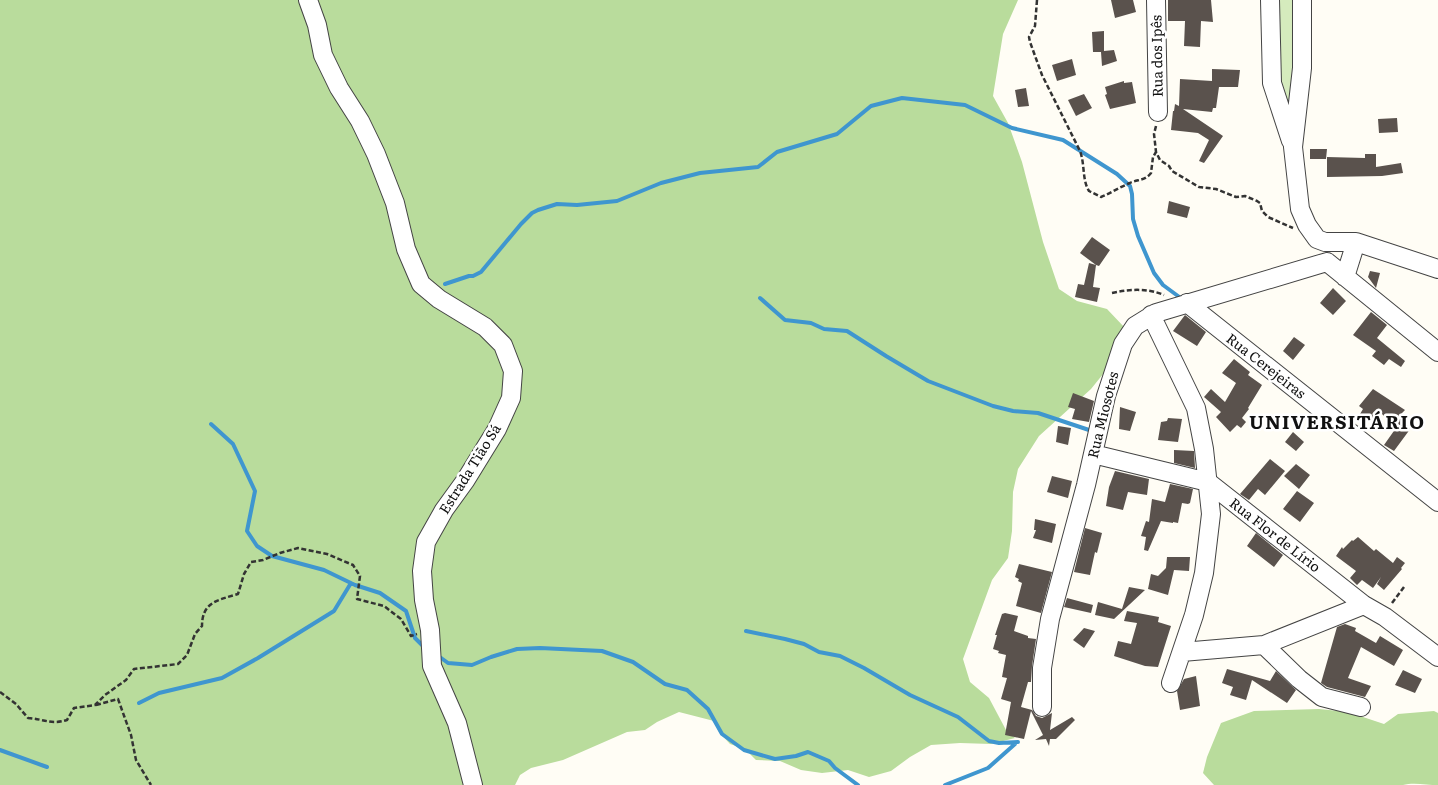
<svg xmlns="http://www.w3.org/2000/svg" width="1438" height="785" viewBox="0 0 1438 785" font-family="Literata,serif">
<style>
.green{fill:#d5ebbd}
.forest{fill:#b9dc9c}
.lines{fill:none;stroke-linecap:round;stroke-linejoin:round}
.stream{stroke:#3f96cf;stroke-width:4}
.building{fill:#5a524d}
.minor-casing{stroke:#444;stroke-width:20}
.path{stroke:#333;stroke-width:2.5;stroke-dasharray:5 2.5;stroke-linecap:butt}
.minor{stroke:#fff;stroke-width:18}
.labels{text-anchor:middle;stroke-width:5;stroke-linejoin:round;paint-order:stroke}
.street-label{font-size:14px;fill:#111;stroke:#fff}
.district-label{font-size:19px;font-weight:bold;letter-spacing:1px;fill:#111;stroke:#fff}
</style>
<rect width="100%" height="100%" fill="#fffdf5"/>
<path class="green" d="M1276,0H1293L1291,126L1277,79Z"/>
<path class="forest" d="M0,0H1018L1003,34L993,96L1008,123L1022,162L1043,242L1059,289L1077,301L1107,309L1125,328L1116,358L1091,389L1039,436L1018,469L1013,492L1012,531L1008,558L992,580L963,659L970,682L989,698L1006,730L1015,738L991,744L960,743L931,745L910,757L891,771L869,777L848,770L822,773L801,770L780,761L756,760L745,749L730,744L719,732L714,721L679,712L657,722L645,730L627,732L563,760L531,768L520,775L515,785H0Z
M1319,709L1348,712L1384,724L1398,714L1434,711L1438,713V785C1427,785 1413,782 1403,785H1214L1203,773L1207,757L1221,723L1254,711Z"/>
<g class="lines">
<path class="stream" d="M445,284L469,276H473L481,272L521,224L532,213L538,210L557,204L577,205L617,201L661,183L700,173L758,167L777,152L837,134L871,106L902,98L965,105L1012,128L1063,140L1117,174L1130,186L1132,194L1133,219L1138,236L1154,273L1163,285L1182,299
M760,298L785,320L811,323L824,329L847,331L886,356L928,381L993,406L1013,411L1038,413L1089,430
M211,424L233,444L255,491L247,531L257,546L272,556L324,570L355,585L380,593L406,611L415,638L425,648
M746,631L785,639L804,644L819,652L840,656L864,668L910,695L958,717L989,741L999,743L1018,742
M437,655L448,663L472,665L491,657L517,649L540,648L602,651L633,662L665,684L687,690L708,709L722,734L744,750L775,759L796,756L808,752L829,761L835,768L858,785
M139,703L159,693L222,678L258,658L334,611L351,583
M0,750L47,767
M945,785L988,768L1015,744"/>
</g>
<path class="building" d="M1111,0H1133L1136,12L1115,18Z
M1168,0H1211L1213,22L1201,21L1200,47L1184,46L1185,21H1168Z
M1104,31V51L1114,50L1117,61L1102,66L1101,52H1093L1092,32Z
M1072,59L1076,75L1057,81L1052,65Z
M1212,69L1240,70L1238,87H1219L1216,108H1213L1212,112L1183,109L1223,136L1204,163L1199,161L1209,140L1198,133L1171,130L1173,111H1174L1175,104L1179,106L1180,79L1212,81Z
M1124,81V83L1132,82L1136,103L1110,109L1105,95L1107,94L1105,87Z
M1026,88L1029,106L1018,107L1015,90Z
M1084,94L1092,108L1076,116L1068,100Z
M1397,118L1398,132L1379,133L1378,119Z
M1310,149H1327L1326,159H1310Z
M1365,154H1376V167L1401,163L1403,173L1382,176L1327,177V157L1365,158Z
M1169,201L1190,207L1187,218L1167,213Z
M1092,237L1110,250L1099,266L1096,265L1093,287L1100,288L1097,302L1075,297L1078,284L1084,285L1089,263L1096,265L1080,253Z
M1370,271L1380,273L1376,288L1368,277Z
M1333,288L1346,301L1333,315L1320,303Z
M1371,312L1387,325L1377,338L1405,361L1401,367L1389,359L1384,365L1372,356L1376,351L1353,335Z
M1185,315L1206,332L1197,346L1173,331Z
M1294,337L1305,345L1293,360L1283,351Z
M1234,359L1250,372L1248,375L1262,385L1248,408L1249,409L1242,418L1246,422L1241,428L1237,425L1230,432L1216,417L1221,412L1204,397L1211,389L1225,402L1236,383L1222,373Z
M1373,389L1405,410L1399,416L1411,425L1408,432L1394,451L1384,445L1396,428L1379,411L1371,422L1360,414L1363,409L1359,406Z
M1073,393L1094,401L1089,422L1072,419L1075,409L1068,407Z
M1120,407L1136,412L1130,431L1119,429Z
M1168,418L1182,419L1178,442L1158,440L1161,422L1167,421Z
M1058,426L1071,428L1068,445L1056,442Z
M1293,432L1304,442L1296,451L1285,442Z
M1174,450L1194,451L1195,468L1174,463Z
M1270,459L1285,471L1265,495L1258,489L1249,500L1240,494Z
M1296,464L1310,475L1299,489L1284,476Z
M1115,471L1149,479L1147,495L1128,492L1123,510L1106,506L1109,487Z
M1052,476L1072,481L1068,498L1047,492Z
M1170,484L1193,489L1190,503L1188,504L1182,503L1178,523L1173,522V523L1161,521L1148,551L1144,550L1146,537L1141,536L1146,521L1149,522L1152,499L1165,502Z
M1297,491L1314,503L1300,522L1283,509Z
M1035,519L1056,524L1052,543L1033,538L1036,530H1034Z
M1085,528L1102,533L1097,553L1095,552L1090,575L1074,572Z
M1256,533L1283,555L1274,567L1247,546Z
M1358,537L1374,551L1376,549L1393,563L1397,557L1405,563L1401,568L1402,569L1384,590L1377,584L1381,577L1373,588L1362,580L1357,585L1350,578L1356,571L1336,556L1342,547L1343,549L1352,540L1353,541Z
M1167,557H1190L1189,571L1174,570L1168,595L1148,589L1151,574L1158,576L1166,568Z
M1019,564L1052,572L1041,613L1016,606L1022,583L1018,581L1019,579L1015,577Z
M1129,587L1145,590L1114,619L1095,615L1098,602L1122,609Z
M1067,598L1093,605L1091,613L1064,607Z
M1127,611L1159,617L1158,622L1171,626L1158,667L1145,666L1114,656L1118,641L1131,644L1137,623L1124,621Z
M1005,613L1018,616L1014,631L1028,636V638L1036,639L1032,666L1031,682H1028L1021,707L1032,710L1036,716L1042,718L1052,713L1050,730L1072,717L1075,720L1056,739H1050L1049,746L1046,739L1035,740L1043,735L1031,711L1024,739L1005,735L1011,702L1001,699L1007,678L1002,677L1006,655L998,653L999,651L993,649L997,635H995L1002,614Z
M1345,624L1356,628L1355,631L1376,643L1380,636L1403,650L1394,666L1361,647L1348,678L1371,686L1365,697L1327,687L1321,683L1337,627Z
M1084,628L1095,631L1084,648L1073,640Z
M1227,669L1270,681L1276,671L1296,690L1287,703L1252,680L1246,700L1230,695L1233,687L1222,683Z
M1403,670L1422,679L1415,693L1395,685Z
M1196,676L1200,706L1180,710L1177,691L1184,679Z"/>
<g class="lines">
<g class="minor-casing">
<path id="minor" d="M308,0L317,25L323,55L339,88L360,121L376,154L395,203L406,249L421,284L439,299L485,327L503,345L513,371L511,398L497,429L465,481L444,510L426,542L422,571L424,600L430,630L432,666L457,723L473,785
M1156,0L1158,112
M1270,0L1272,83L1291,141
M1302,0V68L1293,147L1300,209L1307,225L1317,239L1325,242H1356L1438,269
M1327,262L1438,352
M1345,277L1356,242
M1187,303L1438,502
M1151,315L1196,408L1204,449L1211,514L1204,573L1194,615L1171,683
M1093,454L1208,482L1364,605L1385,617L1438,657
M1264,645L1299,679L1322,697L1361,707
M1182,652L1264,645L1364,605
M1042,707V668L1050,619L1086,485L1106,396L1123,344L1135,326L1156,313L1327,262"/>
</g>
<path class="path" d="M1037,0L1035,26L1029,37L1030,42L1042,75L1080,151C1085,164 1082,180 1089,191L1101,197C1111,193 1120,187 1130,183C1138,179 1145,181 1151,173L1153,157L1156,152
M1156,126L1154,134L1156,152L1160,160L1169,166L1172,171L1199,187L1216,189L1236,197L1245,196L1257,201L1260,203L1262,211L1268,217L1293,228
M1112,293C1130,289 1147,288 1164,295
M1392,603L1404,587
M0,692L16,704L28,718C44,719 51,725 67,720L74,708L95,705L105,695L126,680L134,669L178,664L187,655L195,634L202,626C202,602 218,600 238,594L244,574L251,562L263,560L280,553L298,548L327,554L353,565L360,576L357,599L384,606L401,619L411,636L417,634
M96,705L118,699L131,735L136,760L151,785"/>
<use href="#minor" class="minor"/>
</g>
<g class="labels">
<g class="street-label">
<text transform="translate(1157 56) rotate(-91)" y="5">Rua dos Ipês</text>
<text transform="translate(1266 366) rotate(38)" y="5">Rua Cerejeiras</text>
<text transform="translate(1103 415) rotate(-76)" y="5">Rua Miosotes</text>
<text transform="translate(470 469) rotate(-58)" y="5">Estrada Tião Sá</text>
<text transform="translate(1275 535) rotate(38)" y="5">Rua Flor de Lírio</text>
</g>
<g class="district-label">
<text x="1337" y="429">UNIVERSITÁRIO</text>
</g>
</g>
</svg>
